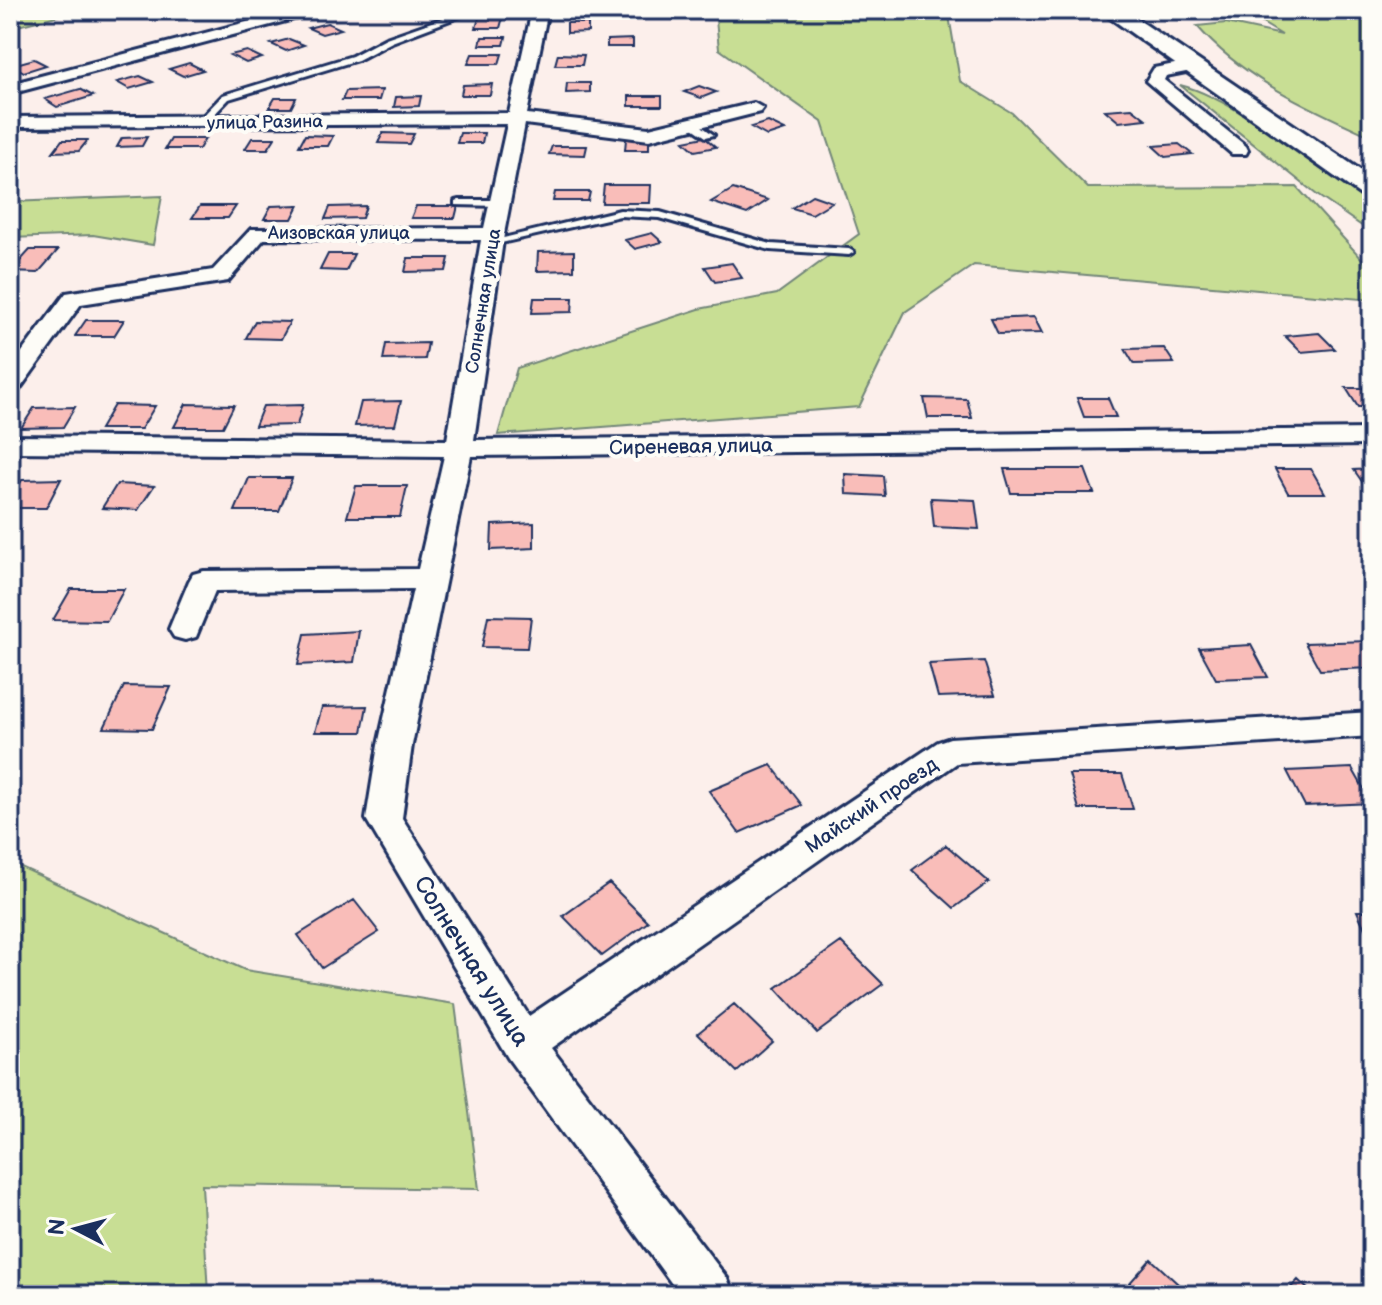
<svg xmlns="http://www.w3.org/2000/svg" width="1382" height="1305" viewBox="0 0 1382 1305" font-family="'Balsamiq Sans',sans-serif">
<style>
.green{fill:#c8de94;stroke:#728679;stroke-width:2}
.building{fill:#f9bdb9;stroke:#1b2f5e;stroke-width:2}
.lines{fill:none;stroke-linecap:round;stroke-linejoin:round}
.lane-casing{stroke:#1b2f5e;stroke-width:6}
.street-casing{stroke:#1b2f5e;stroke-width:6}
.secondary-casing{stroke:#1b2f5e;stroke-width:6}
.lane{fill:#fdfcf7;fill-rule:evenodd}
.street{fill:#fdfcf7;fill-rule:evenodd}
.secondary{fill:#fdfcf7;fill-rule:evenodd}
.labels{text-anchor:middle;stroke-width:8;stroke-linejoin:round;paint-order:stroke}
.far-street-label{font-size:18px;fill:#1b2f5e;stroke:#fdfcf7}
.street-label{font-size:20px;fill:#1b2f5e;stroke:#fdfcf7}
.near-street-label{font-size:24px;fill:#1b2f5e;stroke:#fdfcf7}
</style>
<rect width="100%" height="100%" fill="#fcefeb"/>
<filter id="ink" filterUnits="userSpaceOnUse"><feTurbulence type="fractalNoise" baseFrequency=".0125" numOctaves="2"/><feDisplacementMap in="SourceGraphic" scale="16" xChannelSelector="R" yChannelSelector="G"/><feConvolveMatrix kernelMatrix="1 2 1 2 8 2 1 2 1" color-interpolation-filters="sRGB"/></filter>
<g filter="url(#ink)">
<path class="green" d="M10,10H80L10,28Z
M715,10H948L960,81L1012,113L1088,188L1297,187L1372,270V300L974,265L905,312L859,407L498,435L517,368L699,309L777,294L859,234L822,122L719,49Z
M1241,10H1372V137C1308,107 1244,80 1197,26L1226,23L1282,35Z
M1180,85C1235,98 1323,171 1372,205V233L1317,195Z
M162,196L153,245L93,235L10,238V202Z
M10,862L245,970L455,1004L479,1189L202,1185L208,1295H10Z"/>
<path class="building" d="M231,10H275L245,18Z
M503,17L500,28H476L479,18Z
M327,23L341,29L322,34L308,28Z
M567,23H588V32L567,33Z
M482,37H506L504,45H480Z
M289,39L304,45L286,51L271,44Z
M633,39V47H607V40Z
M247,51L262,58L246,63L230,55Z
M472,54H502L499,64H468Z
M558,54L584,55L582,65H555Z
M34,59L46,65L24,72L12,65Z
M189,63L203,70L183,76L169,69Z
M140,76L153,82L129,89L117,82Z
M567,83H590V92L566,93Z
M492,84L490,95H461L463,85Z
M699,86L716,92L701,98L684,92Z
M80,89L93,96L57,107L45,99Z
M382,90L379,100H342L346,91Z
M421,96L419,106L394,107L396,97Z
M629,96H662V106H629Z
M275,98H296L291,108H269Z
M1132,108L1146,119L1119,122L1105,110Z
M768,122L785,130L767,136L751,127Z
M383,133L414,134L409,144L378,143Z
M460,133H484L482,143H457Z
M305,135L333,136L328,146H299Z
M147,137L142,146L117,147L122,138Z
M704,137L716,147L695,151L684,141Z
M252,138H275L268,149H245Z
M171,139H205L199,149H165Z
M626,139H649V150H625Z
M62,140H88L79,151L53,152Z
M1179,144L1192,154L1165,157L1153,146Z
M552,146H587L585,155L549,154Z
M604,185H651L650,203H602Z
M733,189L768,200L747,214L711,202Z
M555,192H590L588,201H553Z
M812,195L832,202L812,214L792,208Z
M299,205L292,219H264L271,206Z
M200,206H236L228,218H192Z
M366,206L362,218L325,219L330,207Z
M416,206H458L455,218H411Z
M652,233L662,242L635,249L625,240Z
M30,250H58L38,273L10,272Z
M574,251V270L537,271L538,252Z
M328,254H354L346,271L320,270Z
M408,258H449L446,271L405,272Z
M732,263L742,278L715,282L705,267Z
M534,298H573L572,312L532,313Z
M1034,317L1042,333L998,334L991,319Z
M86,320H124L114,336H75Z
M255,321L290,322L281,339L246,338Z
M1319,333L1335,349L1301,352L1285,336Z
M428,343L425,359L383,360L386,344Z
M1164,348L1174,363L1134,364L1125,349Z
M1346,388H1372V407H1358Z
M924,398L967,399L972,418H928Z
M1077,398H1108L1116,417H1084Z
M401,401L395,425L355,426L361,402Z
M186,404L234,405L223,427H174Z
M114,405L155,406L141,429H100Z
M303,405L297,425L255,426L263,406Z
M75,407L63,427L21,428L34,408Z
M1004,469H1085L1094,493H1011Z
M1275,469H1311L1325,493H1288Z
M1372,469V493H1370L1354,470Z
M845,474L883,476L885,496L846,494Z
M249,478H292L279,511H235Z
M61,479L46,508H10V500L22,480Z
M117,484L154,486L138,510L102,508Z
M356,486H407L400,517H347Z
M931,498L975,500L979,529L934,527Z
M534,523V548L491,550L492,525Z
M71,589H124L107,621L53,620Z
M488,616L531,617L527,648L482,647Z
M359,631L354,662L298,665L305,634Z
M1369,641L1372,668L1320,670L1305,643Z
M1251,645L1268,677L1216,679L1199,648Z
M984,661L995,695L938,697L929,664Z
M124,686L171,687L152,729L104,728Z
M367,706L362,732H315L322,707Z
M771,765L802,805L739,833L709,791Z
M1352,768L1372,803L1305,806L1287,771Z
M1069,774H1122L1133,809H1079Z
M946,845L989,882L954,908L912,870Z
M609,883L648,922L602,956L563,916Z
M354,900L379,932L322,968L298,935Z
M1357,911H1372V945Z
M841,942L883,984L817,1033L776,988Z
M734,1004L772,1041L737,1072L698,1033Z
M1151,1259L1190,1295H1119Z
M1298,1280L1314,1295H1284Z"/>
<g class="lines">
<g class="lane-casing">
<path id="lane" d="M466,10H477L392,42L358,60L229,99L204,125L196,123L223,95L352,56L386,38Z
M690,122H696L714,135L706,137L690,126Z
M459,200H500L505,203L500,206L455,205V201Z
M620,210L660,212L771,244L849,249L854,252L849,255L770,250L659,218L620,216L492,245L487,242Z"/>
</g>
<g class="street-casing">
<path id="street" d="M293,10H319L316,13L10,94V84Z
M532,10H548L527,114L649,128L754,103L763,108L760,112L649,140L525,124L504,234L474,440L1372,429V445L471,456L412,745L402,818L529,1016L938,742L950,738L1372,712V736L957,763L551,1048L727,1278L734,1295H680L508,1058L366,819L378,745L413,589L215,591L196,637L185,640L174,637L169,629L189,581L193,574L204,571L418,569L444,456L10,452V436L447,440L481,240L264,239L228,281L81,304L19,390L10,393V368L66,293L213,270L251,229L484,228L507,124L10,127V117L509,113Z
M1190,61L1198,66L1196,70L1166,76L1164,80L1246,146L1248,150L1246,154H1232L1146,81L1154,68Z"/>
</g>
<g class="secondary-casing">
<path id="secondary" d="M1099,10H1124L1372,178V198L1362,196Z"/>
</g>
<use href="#lane" class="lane"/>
<use href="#street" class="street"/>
<use href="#secondary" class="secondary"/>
</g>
</g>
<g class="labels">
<g class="far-street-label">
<text transform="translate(265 122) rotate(-1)" y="6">улица Разина</text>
<text x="339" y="239">Аизовская улица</text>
<text transform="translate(483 301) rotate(-81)" y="6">Солнечная улица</text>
</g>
<g class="street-label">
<text transform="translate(691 446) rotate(-1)" y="7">Сиреневая улица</text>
<text transform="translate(871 805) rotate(-34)" y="7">Майский проезд</text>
</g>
<g class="near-street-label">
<text transform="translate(472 961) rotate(58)" y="8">Солнечная улица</text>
</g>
</g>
<rect width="1382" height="1305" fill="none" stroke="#fdfcf7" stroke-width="40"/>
<rect x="20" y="20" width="1342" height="1265" fill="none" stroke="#1b2f5e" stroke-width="3" filter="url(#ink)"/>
<g transform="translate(76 1229) rotate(276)" stroke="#fdfcf7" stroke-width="6" paint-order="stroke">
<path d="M0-6L14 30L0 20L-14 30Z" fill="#1b2f5e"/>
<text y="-12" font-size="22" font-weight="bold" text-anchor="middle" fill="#1b2f5e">N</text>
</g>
</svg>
